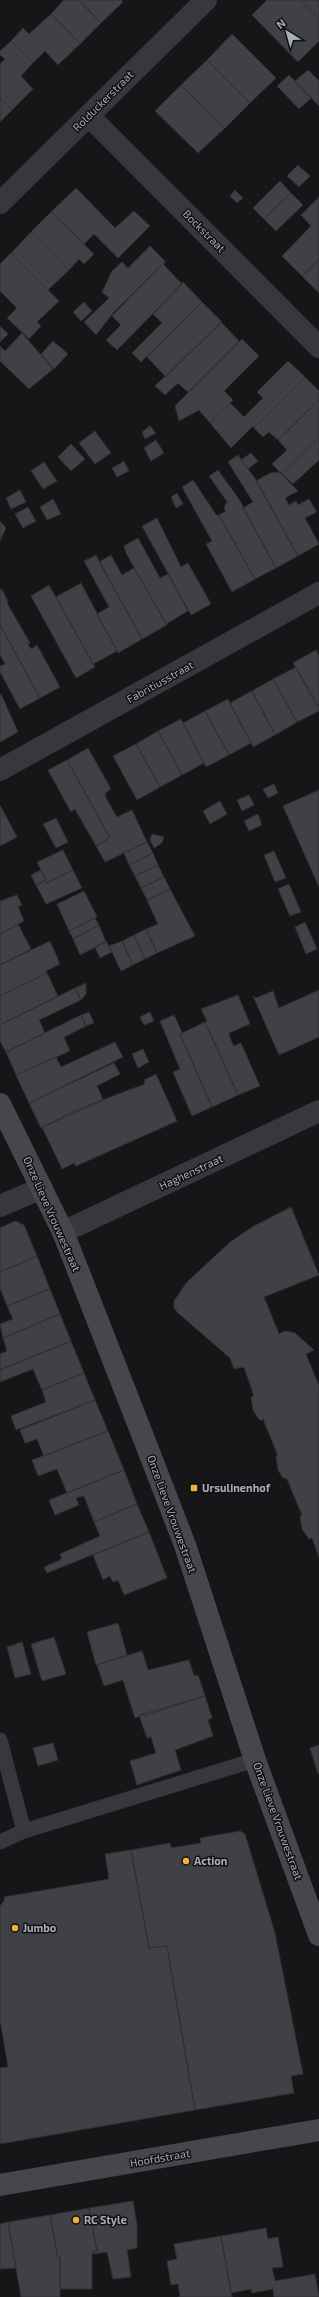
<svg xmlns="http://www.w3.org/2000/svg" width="319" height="2297" viewBox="0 0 319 2297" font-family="'Exo 2',sans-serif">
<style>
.building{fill:#404145;stroke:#303034}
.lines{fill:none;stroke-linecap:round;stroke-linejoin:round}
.lane{stroke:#37383d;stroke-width:15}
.street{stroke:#37383d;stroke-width:22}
.secondary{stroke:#45474d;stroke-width:22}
.poi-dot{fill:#f2b134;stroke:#111113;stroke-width:1.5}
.labels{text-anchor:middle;stroke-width:3;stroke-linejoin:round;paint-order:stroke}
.street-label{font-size:11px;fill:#a8adb8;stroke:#111113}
.poi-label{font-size:11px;font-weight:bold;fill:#a8adb8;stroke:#111113;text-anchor:start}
</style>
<rect width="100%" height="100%" fill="#161618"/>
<path class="building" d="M64,0H79L101,23L80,44L51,14Z
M79,0H121L123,2L101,23Z
M267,0H300L319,19V41L298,62L252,15Z
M300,0H319V19Z
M51,14L80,44L58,65L45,51L33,63L11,41L23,28L29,34Z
M232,34L276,78L250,103L207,60Z
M11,41L33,63L21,76L33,89L12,110L0,98V64L5,59L0,55V51Z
M207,60L250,103L224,129L181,85Z
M308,70L319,81V106L295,81Z
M289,75L311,98L299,109L277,86Z
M181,85L224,129L198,153L155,111Z
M0,98L12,110L0,122Z
M298,165L310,176L299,187L287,176Z
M280,181L291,193L264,219L253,208Z
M76,188L115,228L134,211L150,226L118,258L94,234L84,244L51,212Z
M235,190L243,198L237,203L230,196Z
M291,193L303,205L276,231L264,219Z
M319,197V260L302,276L282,256L311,226L301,215Z
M51,212L94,254L84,264L79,259L69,270L31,232Z
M31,232L69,270L48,290L11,253Z
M150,246L165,261L114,312L96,335L84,322L109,298L102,292L112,271L122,262L128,268Z
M11,253L59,301L37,322L41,326L29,339L7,318L17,308L0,291V264Z
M319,260V293L302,276Z
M165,261L164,265L182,284L117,350L106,340L121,325L112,316Z
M183,282L202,302L141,362L132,353L162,323L153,314Z
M84,302L92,311L81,321L73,312Z
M202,302L222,322L166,377L147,357Z
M221,322L239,341L188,392L178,383L165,395L155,386Z
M0,326L8,334L0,342Z
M22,333L53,369L29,389L0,361V346L5,351Z
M242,339L259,356L224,391L233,400L210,423L199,410L179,421L175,406Z
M53,341L68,354L54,369L41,354Z
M288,361L305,377L254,428L253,426L231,448L210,423L230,403L244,417L263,398L257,392Z
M305,377L319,391V400L278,440L269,432L263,437L254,428Z
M319,400V437L282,474L272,464L287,450L278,440Z
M150,426L156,433L145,439L142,432Z
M95,431L111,453L95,464L79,443Z
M319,437V460L293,484L282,474Z
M156,440L164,453L151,461L144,448Z
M71,444L85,459L71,471L58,457Z
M251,453L258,461L248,469L241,460Z
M238,455L257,481L298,556L276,568L243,508L253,502L228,462Z
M124,461L129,471L117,477L112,468Z
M44,462L57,481L43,489L31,471Z
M218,470L239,499L276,568L255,579L219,515L226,511L224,509L226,503H228L209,476Z
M279,472L298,491L285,498L289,505L296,501L298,505L309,499L317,512L305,518L319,544L298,556L256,481L270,473Z
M193,480L217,516L219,515L255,579L232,592L206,544L212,541L182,487Z
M20,490L26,502L11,509L6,498Z
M177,493L183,504L176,508L171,497Z
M53,499L61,514L47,520L40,507Z
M28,507L36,521L23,528L15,514Z
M157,518L181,567L188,563L211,604L191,615L142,526Z
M0,521L6,528L0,541Z
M138,538L160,578L168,574L188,611L166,624L126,553L124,546Z
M96,555L142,639L118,653L97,614L109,607L84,561Z
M111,555L122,575L134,568L167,625L142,639L99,562Z
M81,583L117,651L93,664L56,597Z
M49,585L95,667L76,678L31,596Z
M2,589L8,602L7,603L30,643L28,644L31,649L37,645L60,687L40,698L0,625V590Z
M0,625L40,698L20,709L0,672V666L5,664L0,655Z
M316,650L319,656V705L317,706L293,663Z
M296,667L319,707V711L297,722L273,679Z
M273,679L297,722L275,735L252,691Z
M252,691L275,735L253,747L230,703Z
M1,694L18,732L0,742V695Z
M228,699L251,743L229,755L205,711Z
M205,711L229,755L206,767L183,723Z
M181,719L204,763L182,775L158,731Z
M158,731L182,775L160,787L136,744Z
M136,744L160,787L137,800L113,756Z
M88,748L111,789L105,793L106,798L117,817L132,810L147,842L105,862L96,846L110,838L67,760Z
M67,760L110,838L96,846L75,809L71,812L48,770Z
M274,784L278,793L268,798L263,789Z
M319,790V887L283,806Z
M249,795L254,805L242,811L237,800Z
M220,801L227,814L210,824L203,811Z
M0,805L17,837L0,846Z
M258,814L262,825L249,831L244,821Z
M56,818L68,842L56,848L43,824Z
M152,834L164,837L162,843L154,848L150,840Z
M147,842L153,853L129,865L124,853Z
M63,850L73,870L47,883L37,862Z
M274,851L286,878L275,882L264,855Z
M153,853L158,865L135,876L129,865Z
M158,865L164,877L141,888L135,876Z
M41,870L46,880L36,885L31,875Z
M73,870L82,888L46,904L36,885L46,880L47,883Z
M164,877L170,889L147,900L141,888Z
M289,884L301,912L290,916L278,889Z
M170,889L195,936L157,953L146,929L158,924L147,900Z
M84,891L97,917L69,931L57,904Z
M17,895L22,905L18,907L24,921L0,934V901Z
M95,918L99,925L73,939L69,931Z
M305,922L317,949L306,954L295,927Z
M18,924L31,949L0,965V934Z
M99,925L106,942L80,955L73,939Z
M146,929L157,953L145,959L134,935Z
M134,935L145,959L133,965L122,941Z
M50,941L60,964L46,971L47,973L0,996V965Z
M106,941L112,952L100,958L95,947Z
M122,941L133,965L121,971L109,946Z
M47,973L58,996L0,1025V996Z
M86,983V994L81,1000L75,988Z
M75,988L81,1000L39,1020L45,1033L6,1052L0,1041V1025Z
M319,990V1037L279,1055L253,996L256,998L273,991L279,1008Z
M238,995L250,1024L229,1033L231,1041L234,1046L241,1043L260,1086L238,1095L205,1022L207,1021L201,1009Z
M89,1012L94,1023L86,1026L81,1015Z
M150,1012L154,1021L144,1025L140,1017Z
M81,1015L86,1026L64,1037L70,1051L16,1075L6,1052Z
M174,1015L182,1032L180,1034L212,1107L192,1116L173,1072L180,1069L160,1021Z
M205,1022L238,1095L212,1107L180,1034Z
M115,1042L123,1057L29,1103L16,1075L56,1057L61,1067Z
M143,1049L149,1062L138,1068L132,1054Z
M114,1063L120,1074L97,1086L103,1100L41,1128L29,1103Z
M156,1074L177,1121L76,1166L74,1163L62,1169L42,1127L81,1108L145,1084L144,1080Z
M291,1207L319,1275L264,1297L279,1334L285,1331L295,1333L314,1350L306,1354L319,1386V1557L312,1538L309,1539L302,1529L300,1516L302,1515L287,1479L283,1478L278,1470L276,1456H278L263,1419L261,1421L258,1418L253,1410L251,1397L254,1396L244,1367L234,1369L230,1358L178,1313L174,1308V1301L187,1282L229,1243L252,1227Z
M15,1221L24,1225L37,1256L0,1272V1228Z
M37,1256L50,1289L7,1306L0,1288V1272Z
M50,1289L60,1314L3,1338L0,1324L13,1319L7,1306Z
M60,1314L71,1341L0,1370V1354L7,1351L3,1338Z
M71,1341L84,1373L42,1390L33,1369L0,1382V1370Z
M84,1373L95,1400L16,1430L11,1416L46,1402L42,1390Z
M95,1400L108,1431L44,1456L37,1439L25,1443L20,1430Z
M108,1431L124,1470L67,1493L57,1469L38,1476L32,1460Z
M124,1470L137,1504L94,1522L84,1496L76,1498L79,1505L55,1515L49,1500Z
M137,1504L149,1532L47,1573L44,1567L62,1559L60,1554L100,1536L94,1522Z
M149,1532L167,1578L124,1595L118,1580L113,1582L110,1576L103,1580L93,1555Z
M118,1623L127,1655L96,1665L87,1632Z
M54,1637L66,1674L42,1681L31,1644Z
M22,1642L31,1674L15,1678L7,1647Z
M142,1651L148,1670L189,1660L194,1676L198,1675L205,1696L144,1716V1714L135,1718L123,1680L104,1686L97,1665Z
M205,1696L212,1718L208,1720L213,1736L175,1750L181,1770L137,1785L130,1761L156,1753L151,1737L147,1738L139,1715Z
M53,1743L58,1760L38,1766L33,1748Z
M319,1745V1773L318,1774L310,1748Z
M240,1831L245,1834L275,1933L303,2074L291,2076L294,2093L195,2110L167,1946L149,1948L131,1850L170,1843L171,1848L201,1843L200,1838Z
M131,1850L149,1948L167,1946L195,2110L0,2144V2068L8,2067L0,2020V1906L5,1899L4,1897L109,1879L105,1854Z
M133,2201L137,2225V2248L127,2250L131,2277L113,2279L107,2252L94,2254V2251H97L89,2208Z
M89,2208L97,2251L92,2254V2289H60V2257L58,2258L50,2215Z
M50,2215L58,2258L60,2257V2297H21L8,2222Z
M8,2222L16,2268L0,2269V2224Z
M266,2228L268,2239L278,2237L283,2267L272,2268L275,2281L315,2274L319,2297H274L273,2289L252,2293L251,2289L231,2293L221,2236Z
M221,2236L232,2297H178H180L178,2284L171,2285L167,2261L177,2259L174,2244Z"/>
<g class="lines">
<path class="lane" d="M0,1740L24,1831
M0,1842L24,1831L255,1760"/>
<path class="street" d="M89,116L319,347
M0,203L206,0
M0,770L319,593
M0,1206L42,1188
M63,1232L319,1111"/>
<path class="secondary" d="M0,1104L63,1232L144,1439L185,1545L255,1760L319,1935
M0,2185L319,2130"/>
</g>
<g class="poi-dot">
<rect x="190" y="1484" width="8" height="8" rx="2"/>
<circle cx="186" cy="1861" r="4"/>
<circle cx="15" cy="1928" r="4"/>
<circle cx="76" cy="2220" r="4"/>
</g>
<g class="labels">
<g class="street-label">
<text transform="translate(103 101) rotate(-45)" y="4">Rolduckerstraat</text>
<text transform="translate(204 231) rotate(45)" y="4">Bockstraat</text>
<text transform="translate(160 682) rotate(-29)" y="4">Fabritiusstraat</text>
<text transform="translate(191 1172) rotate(-25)" y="4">Haghenstraat</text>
<text transform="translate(52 1214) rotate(66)" y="4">Onze Lieve Vrouwestraat</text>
<text transform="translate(172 1514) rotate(70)" y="4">Onze Lieve Vrouwestraat</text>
<text transform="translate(278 1821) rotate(70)" y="4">Onze Lieve Vrouwestraat</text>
<text transform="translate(160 2158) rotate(-10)" y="4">Hoofdstraat</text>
</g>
<g class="poi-label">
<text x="202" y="1492">Ursulinenhof</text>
<text x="194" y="1865">Action</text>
<text x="23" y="1932">Jumbo</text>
<text x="84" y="2224">RC Style</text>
</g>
</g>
<g transform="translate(287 32) rotate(323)" stroke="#111113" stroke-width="3" paint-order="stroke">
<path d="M0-3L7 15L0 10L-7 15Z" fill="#a8adb8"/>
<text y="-6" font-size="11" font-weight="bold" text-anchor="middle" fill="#a8adb8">N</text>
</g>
</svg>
